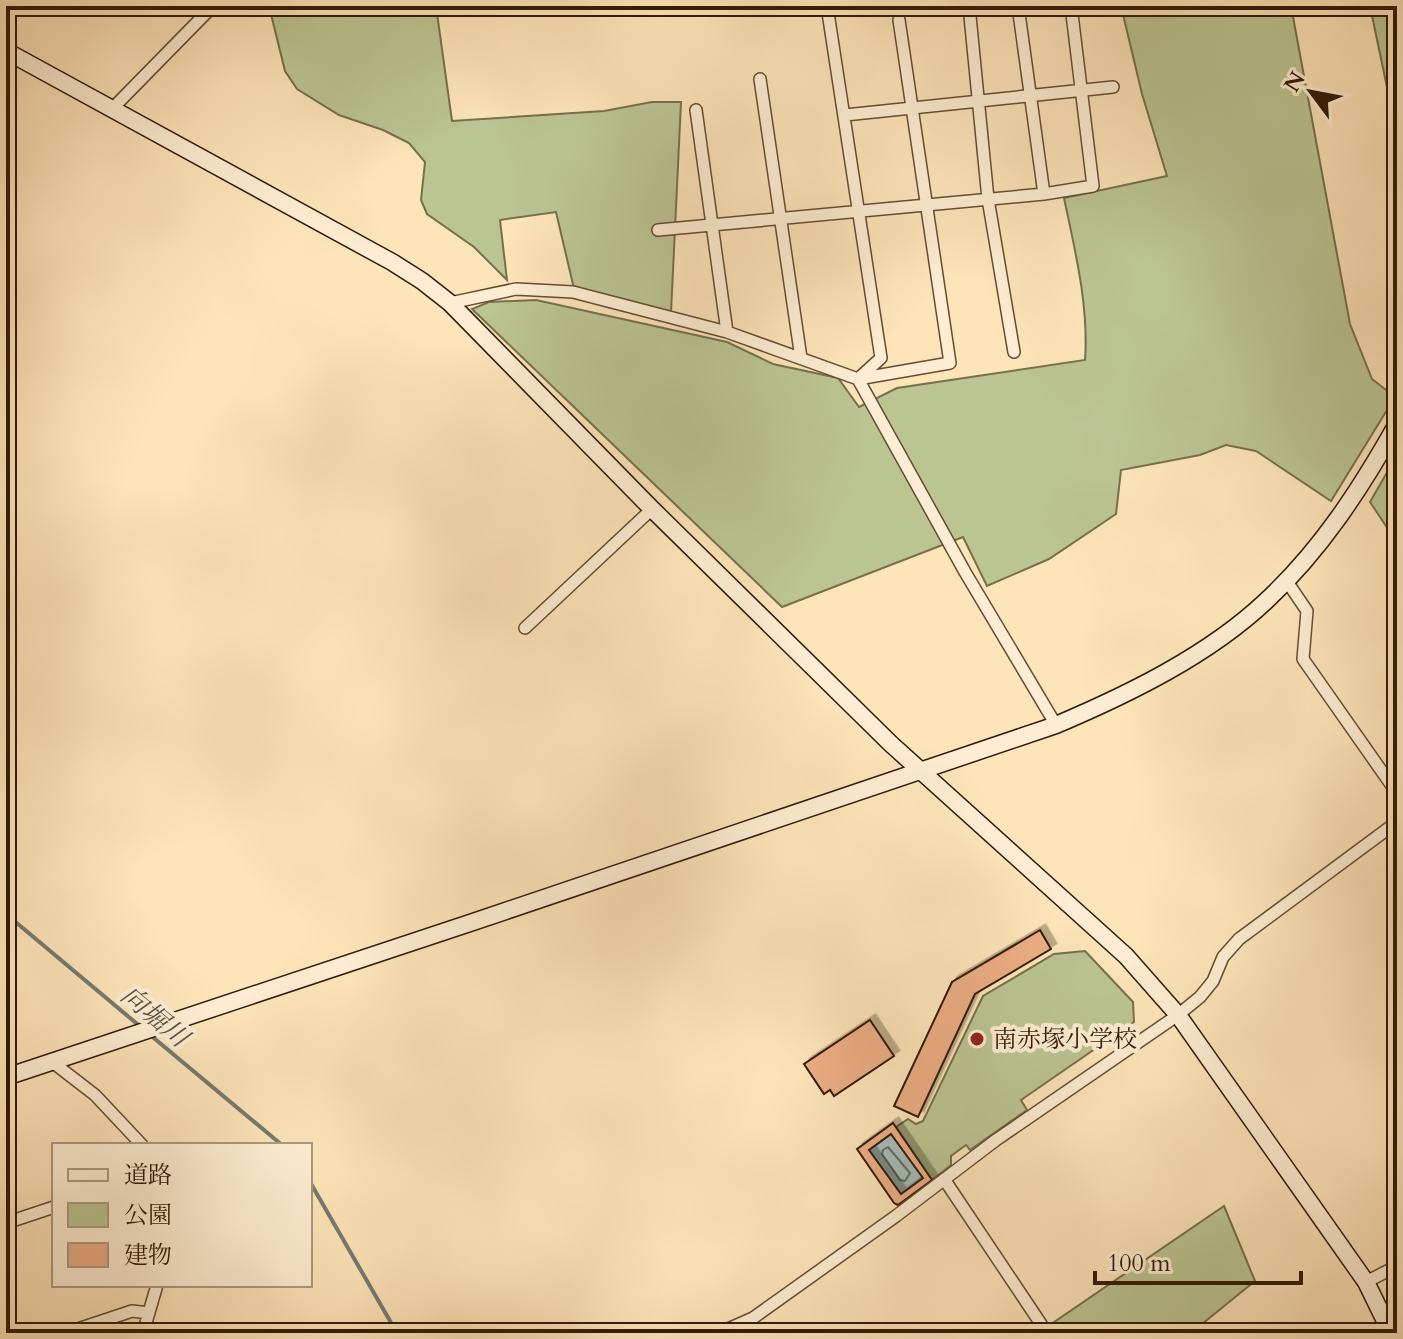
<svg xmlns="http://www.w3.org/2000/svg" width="1403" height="1339" viewBox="0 0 1403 1339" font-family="Cardo,'Noto Serif JP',serif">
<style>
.green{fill:#bbc592;stroke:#76704c;stroke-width:2}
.water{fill:#a4bcba;stroke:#767b72;stroke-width:2}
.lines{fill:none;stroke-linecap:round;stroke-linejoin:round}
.shore{stroke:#6a6b60;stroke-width:2}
.stream{stroke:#767b72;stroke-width:4}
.building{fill:#ecad84;stroke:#311a07;stroke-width:2;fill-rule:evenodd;filter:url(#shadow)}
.street-casing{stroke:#644c34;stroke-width:14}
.secondary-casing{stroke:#311a07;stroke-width:19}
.street{stroke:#feedd2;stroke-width:11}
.secondary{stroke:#feedd2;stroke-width:16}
.poi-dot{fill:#8f2418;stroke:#feedd2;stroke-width:3}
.labels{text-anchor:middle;stroke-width:8;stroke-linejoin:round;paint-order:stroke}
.poi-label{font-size:24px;fill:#311a07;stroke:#feedd2;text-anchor:start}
.water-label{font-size:26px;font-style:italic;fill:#595346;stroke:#feedd2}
</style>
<defs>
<filter id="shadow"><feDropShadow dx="5.5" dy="-5.5" stdDeviation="0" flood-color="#0004"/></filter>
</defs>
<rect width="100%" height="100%" fill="#fde4b9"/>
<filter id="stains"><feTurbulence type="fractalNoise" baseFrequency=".0025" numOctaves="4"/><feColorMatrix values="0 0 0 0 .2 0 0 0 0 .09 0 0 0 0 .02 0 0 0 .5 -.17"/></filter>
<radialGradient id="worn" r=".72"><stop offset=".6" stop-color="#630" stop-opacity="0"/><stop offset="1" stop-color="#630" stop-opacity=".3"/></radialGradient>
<path class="green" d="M269,6H436L452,121L604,111L652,102H681L671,313L575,293L556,212L500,220L507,280L474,247L427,214L421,200L425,162L409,143L383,130L339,115L297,89L285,71Z
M1121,6H1291L1350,324L1372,379L1395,397L1331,501L1256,451L1226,445L1200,455L1121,470L1116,514L1049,559L987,586L963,537L782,607L472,309L489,302L536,300L727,342L773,364L838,378L859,407L897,388L1085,360C1089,307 1075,250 1064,198L1167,176L1142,94Z
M1370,6H1397V135Z
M1397,455V522L1388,529L1370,502Z
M1085,951L1133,1002L1134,1022L1021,1100L1027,1110L970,1150L966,1145L951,1156V1165L932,1180L896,1127L908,1119L916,1124L923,1121L983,996L1054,954Z
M1224,1206L1255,1281L1191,1333H1038Z"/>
<path class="water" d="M891,1134L923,1178L901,1194L869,1150Z"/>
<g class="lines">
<path class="shore" d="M888,1147L910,1173L905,1181L900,1180L882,1154L883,1150Z"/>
<path class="stream" d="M6,693L10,694
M6,914L142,1028
M149,1034L282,1145
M310,1182L397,1333"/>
</g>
<path class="building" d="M1040,930L1051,949L975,994L918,1117L894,1106L952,982Z
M870,1020L894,1056L834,1096L830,1090L824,1094L804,1064Z
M893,1123L932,1180L898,1205L894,1203L857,1149ZM891,1134L923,1178L901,1194L869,1150Z"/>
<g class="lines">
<g class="street-casing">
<path id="street" d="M827,6L881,358L859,378
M969,6L988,199L1014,352
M1018,6L1044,194
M760,79L801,358
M112,109L213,6
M696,110L727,332
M845,115L1113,87
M658,230L1044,194L1093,186L1071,6
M450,303L516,289L573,292L727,332L858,379L950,363L899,20
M858,379L965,572L1056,725
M1286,580L1307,611L1303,659L1397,793
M525,628L652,509
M51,1061L95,1095L142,1145
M944,1179L1041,1324
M6,1223L54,1207
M1366,1282L1397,1266
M66,1333L132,1311L149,1313
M143,1333L157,1285
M719,1333L753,1318L896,1216L996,1140L1178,1015L1200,997L1213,981L1223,957L1239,939L1397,822"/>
</g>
<g class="secondary-casing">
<path id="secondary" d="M6,51L392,262L422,281L450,303L652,509L891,744L1126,956L1178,1015L1366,1282L1391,1333
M6,1077L470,923L1056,725C1129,694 1209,655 1266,601C1321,550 1361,488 1397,424"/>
</g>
<use href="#street" class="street"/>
<use href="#secondary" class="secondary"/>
</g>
<circle class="poi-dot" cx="977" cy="1039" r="8"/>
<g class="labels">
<g class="poi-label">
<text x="993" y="1047">南赤塚小学校</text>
</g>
<g class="water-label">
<text transform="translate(155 1016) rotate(40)" y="9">向堀川</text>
</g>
</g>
<rect width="1403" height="1339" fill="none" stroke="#fde4b9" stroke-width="32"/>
<rect x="8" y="8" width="1387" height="1323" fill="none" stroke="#311a07" stroke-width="4"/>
<rect x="16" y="16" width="1371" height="1307" fill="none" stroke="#311a07" stroke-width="2"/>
<rect x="52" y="1143" width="260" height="144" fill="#feedd2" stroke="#ac9981" stroke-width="2"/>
<rect x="68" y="1169" width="40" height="12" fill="#feedd2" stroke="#ac9981" stroke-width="2"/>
<text x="124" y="1183" font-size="24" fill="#311a07">道路</text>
<rect x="68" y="1203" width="40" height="24" fill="#bbc592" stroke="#ac9981" stroke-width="2"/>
<text x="124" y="1223" font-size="24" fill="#311a07">公園</text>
<rect x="68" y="1243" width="40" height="24" fill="#ecad84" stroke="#ac9981" stroke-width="2"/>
<text x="124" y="1263" font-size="24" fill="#311a07">建物</text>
<g transform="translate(1311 92) rotate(302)" stroke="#feedd2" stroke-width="6" paint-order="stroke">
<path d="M0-6L14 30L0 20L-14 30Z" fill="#311a07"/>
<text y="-12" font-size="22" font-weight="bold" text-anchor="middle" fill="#311a07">N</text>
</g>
<path d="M1095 1271v12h206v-12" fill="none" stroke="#311a07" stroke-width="4"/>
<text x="1107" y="1271" font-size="24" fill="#311a07" stroke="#feedd2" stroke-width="6" paint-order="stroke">100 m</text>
<rect width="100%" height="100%" filter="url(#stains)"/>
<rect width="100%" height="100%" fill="url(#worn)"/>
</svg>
